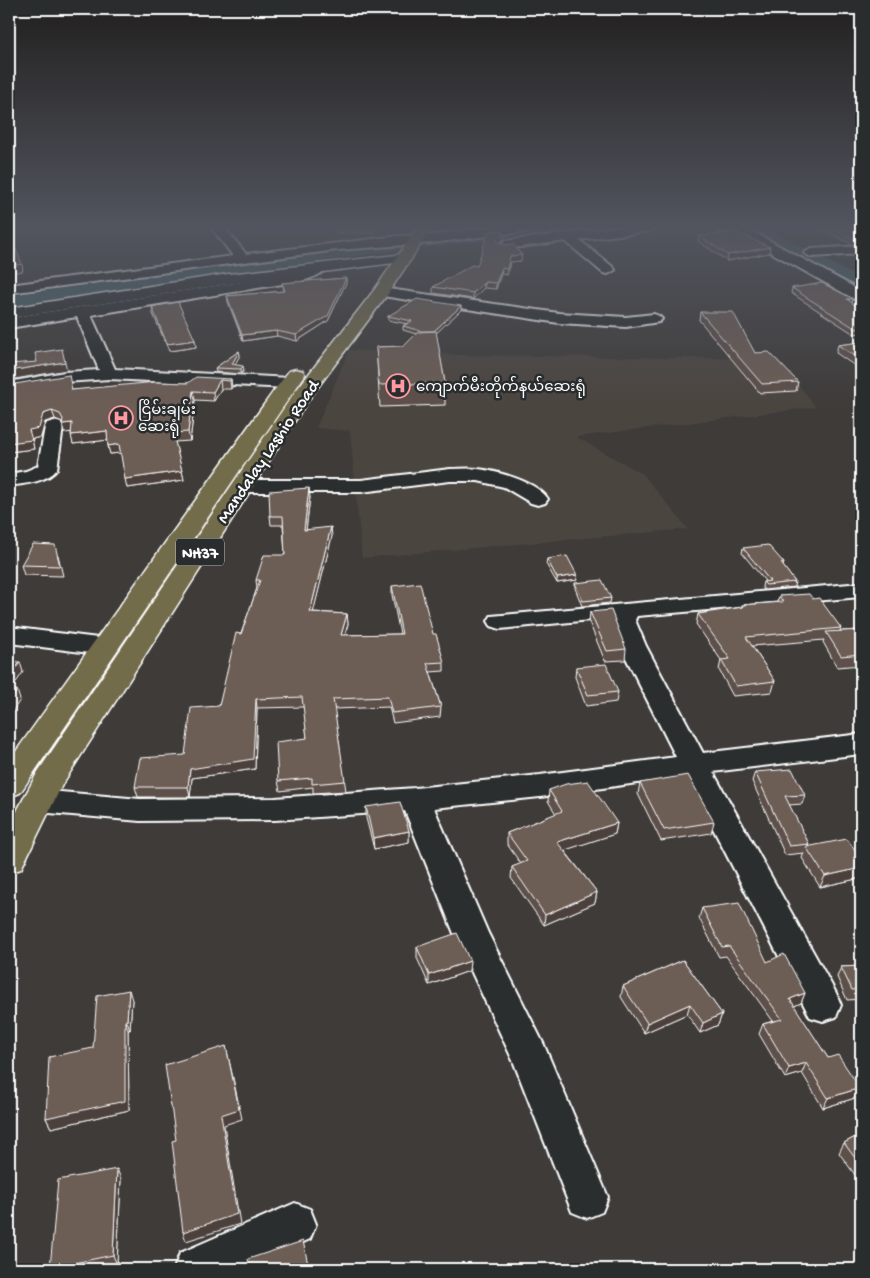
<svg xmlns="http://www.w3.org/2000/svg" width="870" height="1278" viewBox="0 0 870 1278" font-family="'Gochi Hand','Noto Sans Myanmar',sans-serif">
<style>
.built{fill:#4c4541}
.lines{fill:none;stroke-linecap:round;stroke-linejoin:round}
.canal{fill:#456468;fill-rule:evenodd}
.minor-casing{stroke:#fff;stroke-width:4}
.tertiary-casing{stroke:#fff;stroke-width:3}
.trunk-casing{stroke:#fff;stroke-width:3}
.minor{fill:#2a2d2e;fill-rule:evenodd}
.tertiary{fill:#2a2d2e;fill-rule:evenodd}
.trunk{fill:#736c4b;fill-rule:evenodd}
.wall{fill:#5d5048;stroke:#fff}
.shaded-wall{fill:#4c413b;stroke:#fff}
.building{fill:#6c5d54;stroke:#fff}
.labels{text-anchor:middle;stroke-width:5;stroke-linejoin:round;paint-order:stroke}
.far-poi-label{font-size:15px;fill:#fff;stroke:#2a2d2e;text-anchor:start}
.shield{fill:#2a2d2e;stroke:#bfc0c0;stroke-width:1}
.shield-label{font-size:16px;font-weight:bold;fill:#fff}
.street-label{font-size:18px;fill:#fff;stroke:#2a2d2e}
</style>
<rect width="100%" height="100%" fill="#3e3b39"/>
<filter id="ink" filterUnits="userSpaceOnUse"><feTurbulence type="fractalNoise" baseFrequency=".02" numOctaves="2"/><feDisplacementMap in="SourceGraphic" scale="10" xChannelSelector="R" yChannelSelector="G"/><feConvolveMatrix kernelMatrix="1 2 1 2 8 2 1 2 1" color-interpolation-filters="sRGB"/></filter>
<g filter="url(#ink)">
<path class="built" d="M349,350L460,355L778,359L816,407L576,437L643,474L688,529L362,558L350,431L316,428Z"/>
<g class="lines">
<path class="canal" d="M530,227H574L568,231L380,253L9,306V296L380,245Z
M747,227H764L861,279V289L856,288Z"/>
<g class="minor-casing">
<path id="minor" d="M211,227H224L246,254L398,236L431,235L493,227H533L527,231L431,243L337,250L9,293V285L233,256Z
M616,227H657L651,231L579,240L613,267L615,270L608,274L603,273L565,241L505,249L498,245L505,241Z
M716,227H739L750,230L861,291V301L856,300L742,236L718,230Z
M861,246V254L811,257L804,253L811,249Z
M319,264L326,268C320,276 310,279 301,281L91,315L115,369L290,378L296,379L299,383L296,387L290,388L109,379L65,382L9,392V382L65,372L99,370L77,317L9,328V318L299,273Z
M381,288L559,313L626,317L654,314L659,316L662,319L659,322L626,327L559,323L376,295L374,292L376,289Z
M54,421L61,423L63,427L57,469C48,482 23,484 9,486V474L26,471L38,466L45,427L47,423Z
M450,469C459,469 469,468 478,469C497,471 537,482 548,499L545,503L538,505L531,503L504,487L478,481H450L361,492H243L236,490L233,486L236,482L243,480H361Z
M861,583V597L637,616L635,620L646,646L703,753L861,734V754L713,772L836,993L841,1005L836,1017L823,1021L810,1017L686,776L540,797L434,808L488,933L544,1045L608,1197L602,1212L587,1218L572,1212L514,1063L455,936L405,811L275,820L140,821L38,812L27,809L23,801L27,793L38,790L140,799L275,798L415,788L540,775L676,757L620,646L611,618L500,629L491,626L488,621L491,616Z
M9,627L106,639L115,641L119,647L115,653L106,655L9,643Z
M295,1203L310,1209L316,1224L310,1239L245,1269H174L180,1253Z"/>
</g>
<g class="tertiary-casing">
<path id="tertiary" d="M405,254L410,255L412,258L410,261L228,284L9,318V308L228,274Z"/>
</g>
<g class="trunk-casing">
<path id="trunk" d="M418,227H432L387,295L309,399L62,785L21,869L9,873V826L37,773L294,393L375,289Z
M296,369L303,371L305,375L20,793L9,797V761L273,392L289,371Z"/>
</g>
<use href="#minor" class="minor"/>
<use href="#tertiary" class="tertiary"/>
<use href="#trunk" class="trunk"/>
</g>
<path class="wall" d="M332,227H373V233H337Z
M817,227H861V245H854Z
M504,234V239L500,242L521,261L510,262L507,275L501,274L496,289L484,288L473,299L433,293V287L477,266Z
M699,236L770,247L769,253L727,261L698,241Z
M346,278V283L328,321L297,341L277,336L243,341L228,302L227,296L284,291L282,283Z
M792,288L853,299L852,303L861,310V333L854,334L791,293Z
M461,306V310L436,333L445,383V405L380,407L376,347L404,346L416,334L403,330V326L407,324L388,320V316Z
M152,307L195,340L196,347L169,351L153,314Z
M700,312L755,353L798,382L796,391L760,393L699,320Z
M861,342V370L836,353L838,345Z
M239,351L240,355L235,364L244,370L241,374L216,372L215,368Z
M231,379L232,387L231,389H221L214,401L195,400L190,441L175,442L184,480L127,488L121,453L110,454L107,440L73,444L71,432L64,433L62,422L55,419L45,422L41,437L32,439L34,449L9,452L72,390L188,383Z
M861,436V453L857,445L859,438Z
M310,497L306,530L332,536L313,612L347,614L348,624L344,635L400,634L392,595V586L433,634L444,662V671L430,672L441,707L440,717L393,723L389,707L334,709L346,791L313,793V787L280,791L278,781L307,738L304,707L257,708L255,769L192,778L190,797H138L135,787L185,755L219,706L241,634L257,588L256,580L285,555L283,525H271L270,516Z
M743,548L784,563L783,566L795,582L794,587L764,590L762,587L763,582L765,581L742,553Z
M58,555L63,576L24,575L21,565Z
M547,559L577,580L557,583L546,564Z
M575,583L611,598L610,603L582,606L575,588Z
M779,596L813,599L841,628L840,631L861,630V665L837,667L823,642L824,640L752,646L775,681L772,692L733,696L719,670L721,660L696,624L698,614L741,607L742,605L777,602Z
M590,612L626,649L625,660L605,661L589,622Z
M576,667L618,692L616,702L586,706L575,677Z
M755,772L805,795L802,804L789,805L809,844L808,847L861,858V878L820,887L802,858L804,853L785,855L752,781Z
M640,783L714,822L711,833L661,841L638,794Z
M549,790L617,823L615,834L564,850L597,892L595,903L544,925L511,878L512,867L521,864L507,844V833L556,814L548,801Z
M366,807L409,831V842L374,849L366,818Z
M702,908L805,993L801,1003L794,1006L828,1058L860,1088L855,1098L823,1108L802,1073L785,1078L759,1034L763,1024L773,1021L726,956L719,957L699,918Z
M417,947L469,971L429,985L417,958Z
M683,960L722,1014L718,1025L700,1033L687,1014L644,1033L621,997L623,986Z
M861,966V999L847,1000L837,977L841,967Z
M132,1000L130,1030H128L129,1110L51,1128L46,1118L93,1048Z
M861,1134V1183L839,1153L844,1143Z
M121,1179L117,1265L95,1269H51L50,1268Z"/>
<path class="shaded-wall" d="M504,234V239L496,246V240Z
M770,247L769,253L727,261L728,255Z
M522,255L521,261L510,262L507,275V269L510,256Z
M22,264L23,271L9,273V266Z
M502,268L501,274L496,289V283Z
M346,278V283L328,321L297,341L296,335Z
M485,282L484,288L473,299V293Z
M847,299H853L852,303Z
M461,306V310L431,338V334Z
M276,331L277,336L243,341L242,335Z
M195,340L196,347L169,351L167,344Z
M239,351L240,355L233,368L232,364Z
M65,362L67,370L9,380V371Z
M243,366L244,370L241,374V369Z
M231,379L232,387L231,389L230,381Z
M220,380L221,389L214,401L213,392Z
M193,391L195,400L190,441L188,432Z
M52,411L55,419L45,422L41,437L32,439L34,449L9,452V443L29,430L43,414Z
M72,423L74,432L64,433L62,424Z
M107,431L109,440L73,444L71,435Z
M119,444L121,453L110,454L108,446Z
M182,471L184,480L127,488L125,479Z
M309,488L310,497L305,539L304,530Z
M331,527L332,536L311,621L310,612Z
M577,575V580L557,583V578Z
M347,614L348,624L342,645L341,635Z
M20,662L23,672L9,693V679Z
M17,690L20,700L9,717V703Z
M256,699L257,708L255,769L192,778L190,797L188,787L190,769Z
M617,823L615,834L556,853L557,842Z
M409,831V842L374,849L373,838Z
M861,868V878L820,887L825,876Z
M597,892L595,903L544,925L545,915Z
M470,961L469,971L429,985V975Z
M129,990L132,1000L130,1030L127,1020Z
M805,993L801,1003L787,1009L790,999Z
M690,1004L687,1014L644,1033L647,1023Z
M722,1014L718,1025L700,1033L703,1023Z
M125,1021L128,1030L129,1110L51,1128L46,1118Z
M226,1046L242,1119L224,1125L240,1224L186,1241L183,1232L221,1115Z
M806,1063L802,1073L785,1078L789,1068Z
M860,1088L855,1098L823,1108L828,1098Z
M117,1169L121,1179L117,1265L113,1255Z"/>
<path class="building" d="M828,227H861V240H856Z
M501,230L504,234L496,240L504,245L513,244L522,255L510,256L507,269L502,268L496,283L485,282L473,293L433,287L472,265L477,266L488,232Z
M736,232L770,247L728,255L699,236Z
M13,242L22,264L9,266V243Z
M346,278L328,316L296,335L276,331L242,335L227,296L285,291L282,283Z
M822,283L853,299H847L861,310V328L856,329L792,288Z
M417,299L461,306L434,331H421L403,326L412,321L388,316Z
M178,302L195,340L167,344L152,307Z
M700,312H733L755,353L769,352L798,382L762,384Z
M436,331L445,383L379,385L376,347L404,346L418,332Z
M861,342V360L838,345Z
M62,349L65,362L9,371V364L37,362L35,353Z
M239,351L232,364L243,366L241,369L215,368Z
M69,375L72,390L156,382L188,383L196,377L231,379L230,381L220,380L213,392L193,391L188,432L173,433L182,471L125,479L119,444L108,446L107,431L71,435L72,423L62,424L63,419L60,414L52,411L43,414L39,428L29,430L32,440L9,443V385Z
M309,488L304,530L331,527L310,612L347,614L341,635L402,634L392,586L420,583L433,634H436L444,662L427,663L441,707L392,713L388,697L333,699L345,781L312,784V778L278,781L276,742L307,738L302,697L256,699L253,759L190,769L188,787H135L140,758L185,755L191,708L219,706L236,633L241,634L260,580H256L264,555H285L283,516H270L269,491Z
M33,544L55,545L60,566L21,565Z
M768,545L784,563H781L795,582L766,585L763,582L770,581L743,548Z
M567,556L577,575L557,578L547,559Z
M602,580L611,598L583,601L575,583Z
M809,594L813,599L819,598L841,628L746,637L775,681L736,686L721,660L730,659L698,614L743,607L742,605L783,602L779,596Z
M611,610L626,649L607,651L590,612Z
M861,630V654L841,656L826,632Z
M9,661L20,662L9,679Z
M606,664L618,692L588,695L576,667Z
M9,690H17L9,703Z
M792,769L805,795L785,796L809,844L789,846L755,772Z
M688,775L714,822L664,830L640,783Z
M588,781L617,823L557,842L597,892L545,915L512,867L527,861L507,833L562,811L549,790L566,784Z
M400,802L409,831L373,838L366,807Z
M847,839L861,858V868L825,876L806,847Z
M739,903L767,962L784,954L805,993L790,999L828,1058L838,1055L860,1088L828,1098L806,1063L789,1068L763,1024L782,1019L729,946L722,947L702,908Z
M457,933L470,961L429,975L417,947Z
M683,960L722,1014L703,1023L690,1004L647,1023L623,986Z
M861,966V989L852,990L841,967Z
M129,990L127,1020L125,1021V1101L46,1118L49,1057L93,1048L97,996Z
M226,1046L239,1109L221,1115L237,1214L183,1232L172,1141L176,1140L165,1065Z
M861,1134V1166L844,1143Z
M117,1169L113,1255L50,1268L58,1180Z
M303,1241L309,1269H250L248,1259Z
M202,1266L203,1269H194Z"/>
</g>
<linearGradient id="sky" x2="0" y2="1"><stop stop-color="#22201f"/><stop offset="0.56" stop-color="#52555f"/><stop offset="1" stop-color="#52555f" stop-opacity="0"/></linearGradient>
<rect width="870" height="406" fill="url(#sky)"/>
<defs>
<g id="hospital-ring" transform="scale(1.25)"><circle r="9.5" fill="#2a2d2e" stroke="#ff9aa2" stroke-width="1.5"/><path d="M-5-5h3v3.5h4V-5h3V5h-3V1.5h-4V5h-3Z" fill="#ff9aa2"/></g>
</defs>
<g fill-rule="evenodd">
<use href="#hospital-ring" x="398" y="386"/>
<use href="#hospital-ring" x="121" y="418"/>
</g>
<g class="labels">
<g class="far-poi-label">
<text x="416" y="391">ကျောက်မီးတိုက်နယ်ဆေးရုံ</text>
<text x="138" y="414">ငြိမ်းချမ်း<tspan x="138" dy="17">ဆေးရုံ</tspan></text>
</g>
<rect class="shield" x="176" y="538.5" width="48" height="27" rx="4"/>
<g class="shield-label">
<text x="200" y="558">NH37</text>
</g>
<g class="street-label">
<text transform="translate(267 451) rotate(-56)" y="6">Mandalay Lashio Road</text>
</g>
</g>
<rect width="870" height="1278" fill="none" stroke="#2a2d2e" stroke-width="30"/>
<rect x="15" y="15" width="840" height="1248" fill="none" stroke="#fff" stroke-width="2" filter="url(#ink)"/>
</svg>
